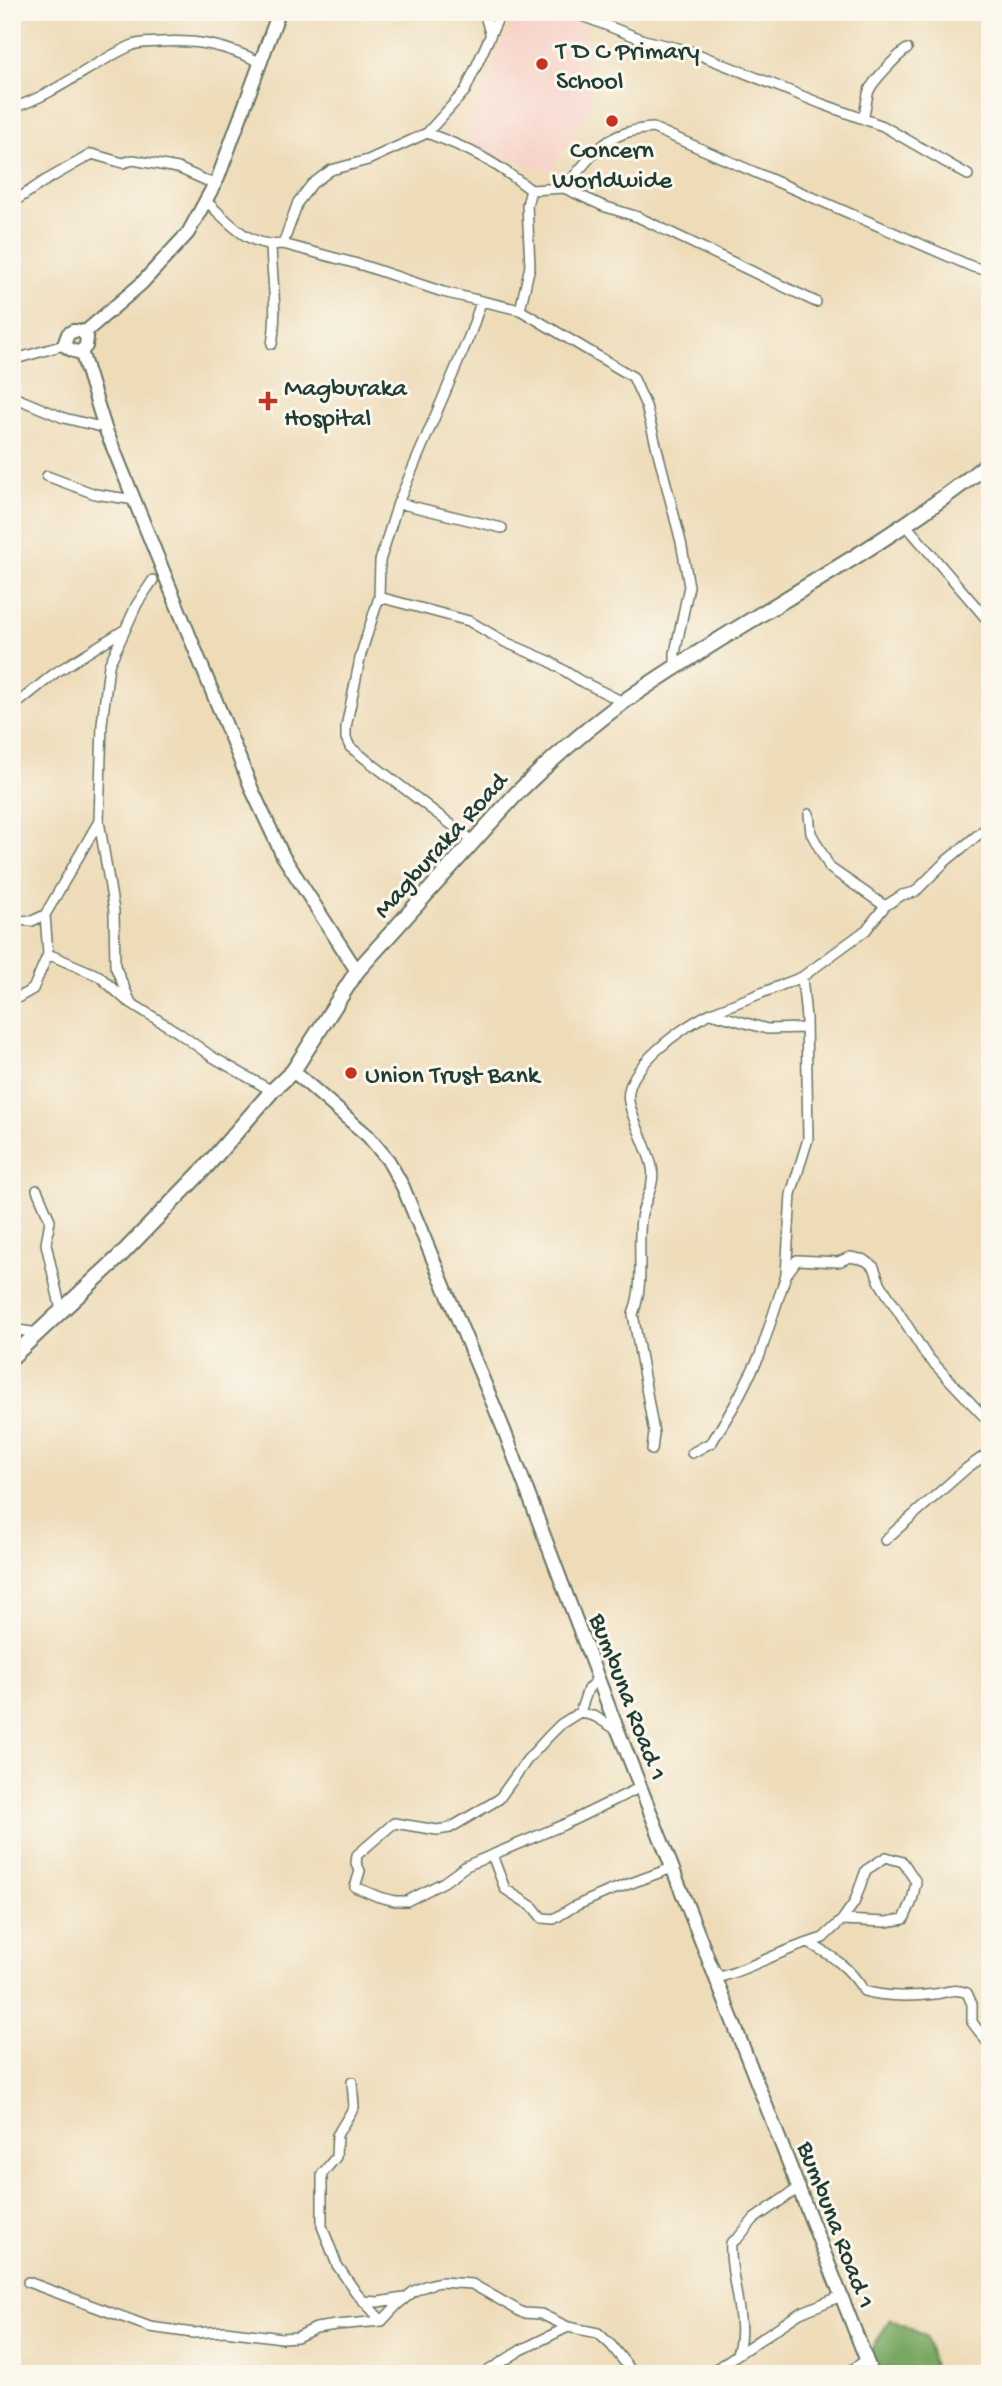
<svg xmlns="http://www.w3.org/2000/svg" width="1002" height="2386" viewBox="0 0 1002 2386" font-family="'Gochi Hand',sans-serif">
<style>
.built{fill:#f7d1c8}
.forest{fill:#79a862;stroke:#4c724b;stroke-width:2}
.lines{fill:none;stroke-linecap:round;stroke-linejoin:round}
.street-casing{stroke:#677563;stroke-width:12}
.secondary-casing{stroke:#677563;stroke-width:16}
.primary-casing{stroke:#677563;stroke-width:18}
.street{stroke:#fff;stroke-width:9}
.secondary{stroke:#fff;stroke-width:12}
.primary{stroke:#fff;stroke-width:14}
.poi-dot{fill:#c8321e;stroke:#fbf7ec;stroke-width:2.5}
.labels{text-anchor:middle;stroke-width:6;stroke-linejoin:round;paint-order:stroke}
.poi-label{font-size:26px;fill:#1f3d34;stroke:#fbf7ec;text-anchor:start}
.street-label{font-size:26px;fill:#1f3d34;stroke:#fbf7ec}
</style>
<rect width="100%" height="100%" fill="#fbf7ec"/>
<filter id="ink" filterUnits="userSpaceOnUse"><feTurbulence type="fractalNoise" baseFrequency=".0143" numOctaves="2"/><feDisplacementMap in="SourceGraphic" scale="14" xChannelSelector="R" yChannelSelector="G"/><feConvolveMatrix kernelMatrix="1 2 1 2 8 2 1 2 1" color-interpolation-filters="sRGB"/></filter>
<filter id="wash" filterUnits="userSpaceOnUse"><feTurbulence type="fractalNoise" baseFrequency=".00686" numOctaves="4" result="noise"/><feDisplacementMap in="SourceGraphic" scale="28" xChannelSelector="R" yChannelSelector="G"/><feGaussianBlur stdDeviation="1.57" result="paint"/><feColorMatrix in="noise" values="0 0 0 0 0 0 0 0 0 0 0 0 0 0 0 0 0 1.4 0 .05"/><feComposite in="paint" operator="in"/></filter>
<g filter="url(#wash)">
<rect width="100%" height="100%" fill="#eedcb9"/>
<path class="built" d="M515,12H556L584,22L592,105L549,172L464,143Z"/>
<path class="forest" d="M890,2319L926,2336L936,2374H878L870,2353Z"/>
</g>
<g filter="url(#ink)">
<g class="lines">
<g class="street-casing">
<path id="street" d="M484,12L490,33
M572,12L644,40L690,51L822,104L883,126L968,175
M12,108C55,95 93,62 133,45C141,42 151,43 160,42C199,40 224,45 260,62
M863,119C866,110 866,99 869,91C872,82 898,55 907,49
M427,133C471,149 493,161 531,190L564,188L603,206L638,217L816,302
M564,188C594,154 604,131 653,128L973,267L990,271
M206,201C229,222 248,248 283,244L365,266L443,292L520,310L633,377L646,406L681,542L689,586L675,653V667
M12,203L43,182L92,154L123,163L133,160L178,168L214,184
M283,244L298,202L312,184L331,170L368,160L427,133L465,91L501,12
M271,245C272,279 278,311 272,344
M481,302L471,332L398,503L380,561L379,597L469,621L505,642L549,661L579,680L623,702
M520,310L530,266L527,205L531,190
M12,360L64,345
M12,394L16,398L64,418L105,428
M12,415L16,398
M47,476L95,494L135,500
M398,503L502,528
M905,524L990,623
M153,580L137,604L109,665L102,724L99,821L114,911L115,966L131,1003L179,1033L211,1056L272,1091
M379,597L361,654L346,727V738L350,747L474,842
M14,706L55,673L124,630
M809,814L811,833L830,868L885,906
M12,920L32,921L45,915L99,821
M48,954L99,976L127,1001
M12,1001L33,989L48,954L45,915
M711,1013L802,977
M37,1190L50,1220L46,1244L61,1310
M786,1275L797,1260L838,1262L850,1257L865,1260L874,1267L880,1283L926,1355L990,1423
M12,1329L38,1333
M652,1450L654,1433L633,1314C645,1283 637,1251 641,1219C643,1201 656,1187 652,1167C647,1145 634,1125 629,1102C622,1069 685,1025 711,1013L767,1029L806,1028
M692,1453L712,1442L734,1406L760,1355L786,1275L791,1194L808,1139L806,1018L802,977L866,930L885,906L902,895L915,892L946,861L990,825
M885,1540L967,1468L990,1452
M580,1712L588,1689L598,1678
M617,1730L596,1717L580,1712L561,1724L548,1737L527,1760L499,1799L450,1828L437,1830L394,1823L357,1855L356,1863L360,1871L355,1887L379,1897L395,1901H407L444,1882L466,1866L563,1825L641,1787
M492,1855L505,1889L533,1907L542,1918L554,1919L573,1907L607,1892L672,1868
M842,1920L886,1922L904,1919L912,1901L916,1882L903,1862L886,1857L866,1870L854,1903L842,1920L823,1938L808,1943C832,1955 850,1968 864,1991C885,1997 913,1997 935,1994C949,1992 954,1988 967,1993L972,2004V2022L990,2046
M715,1971L720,1977C751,1968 778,1952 808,1943
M352,2082L354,2107L337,2135L336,2157L322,2174V2226L337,2265L357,2294L382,2321L398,2304L414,2291L428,2285L440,2282L472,2284L523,2313L541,2314L568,2327L598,2333L611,2345L634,2374
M28,2282L150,2327L193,2333L225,2331L282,2338L297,2337L316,2328L336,2325L382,2321
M364,2301L378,2302L404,2298
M736,2355C750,2328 728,2275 731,2243L738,2238L754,2219L800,2187
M483,2374L521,2350L568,2327
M708,2374L800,2313L841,2296
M846,2374L866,2360"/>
</g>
<g class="secondary-casing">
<path id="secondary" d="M73,331H81L87,337L86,346C79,356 72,351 64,345L68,334Z
M84,333L141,284L188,233L218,178L279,12
M81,351L105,428L253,792L283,856L357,971
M293,1071L368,1136L388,1160L403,1187L504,1430L610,1710L872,2374"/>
</g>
<g class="primary-casing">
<path id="primary" d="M12,1357L119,1257L205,1168L272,1091L293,1071L357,971L517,793C549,762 590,726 626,700C745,617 877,554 990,462"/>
</g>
<use href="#street" class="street"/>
<use href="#secondary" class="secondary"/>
<use href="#primary" class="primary"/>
</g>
</g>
<g class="poi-dot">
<circle cx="542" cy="64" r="7"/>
<circle cx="612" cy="121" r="7"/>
<path d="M264.5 390.5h7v7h7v7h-7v7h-7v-7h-7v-7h7z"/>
<circle cx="351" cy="1073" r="7"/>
</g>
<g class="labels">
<g class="poi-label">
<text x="556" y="58">T D C Primary<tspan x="556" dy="30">School</tspan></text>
<text x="612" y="157" text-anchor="middle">Concern<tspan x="612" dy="30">Worldwide</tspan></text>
<text x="284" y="395">Magburaka<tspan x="284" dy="30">Hospital</tspan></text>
<text x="365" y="1082">Union Trust Bank</text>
</g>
<g class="street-label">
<text transform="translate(439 844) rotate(-48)" y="9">Magburaka Road</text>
<text transform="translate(630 1696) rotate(69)" y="9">Bumbuna Road 1</text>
<text transform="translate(838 2224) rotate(69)" y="9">Bumbuna Road 1</text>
</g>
</g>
<rect width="1002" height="2386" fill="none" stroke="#fbf7ec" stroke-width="42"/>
</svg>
